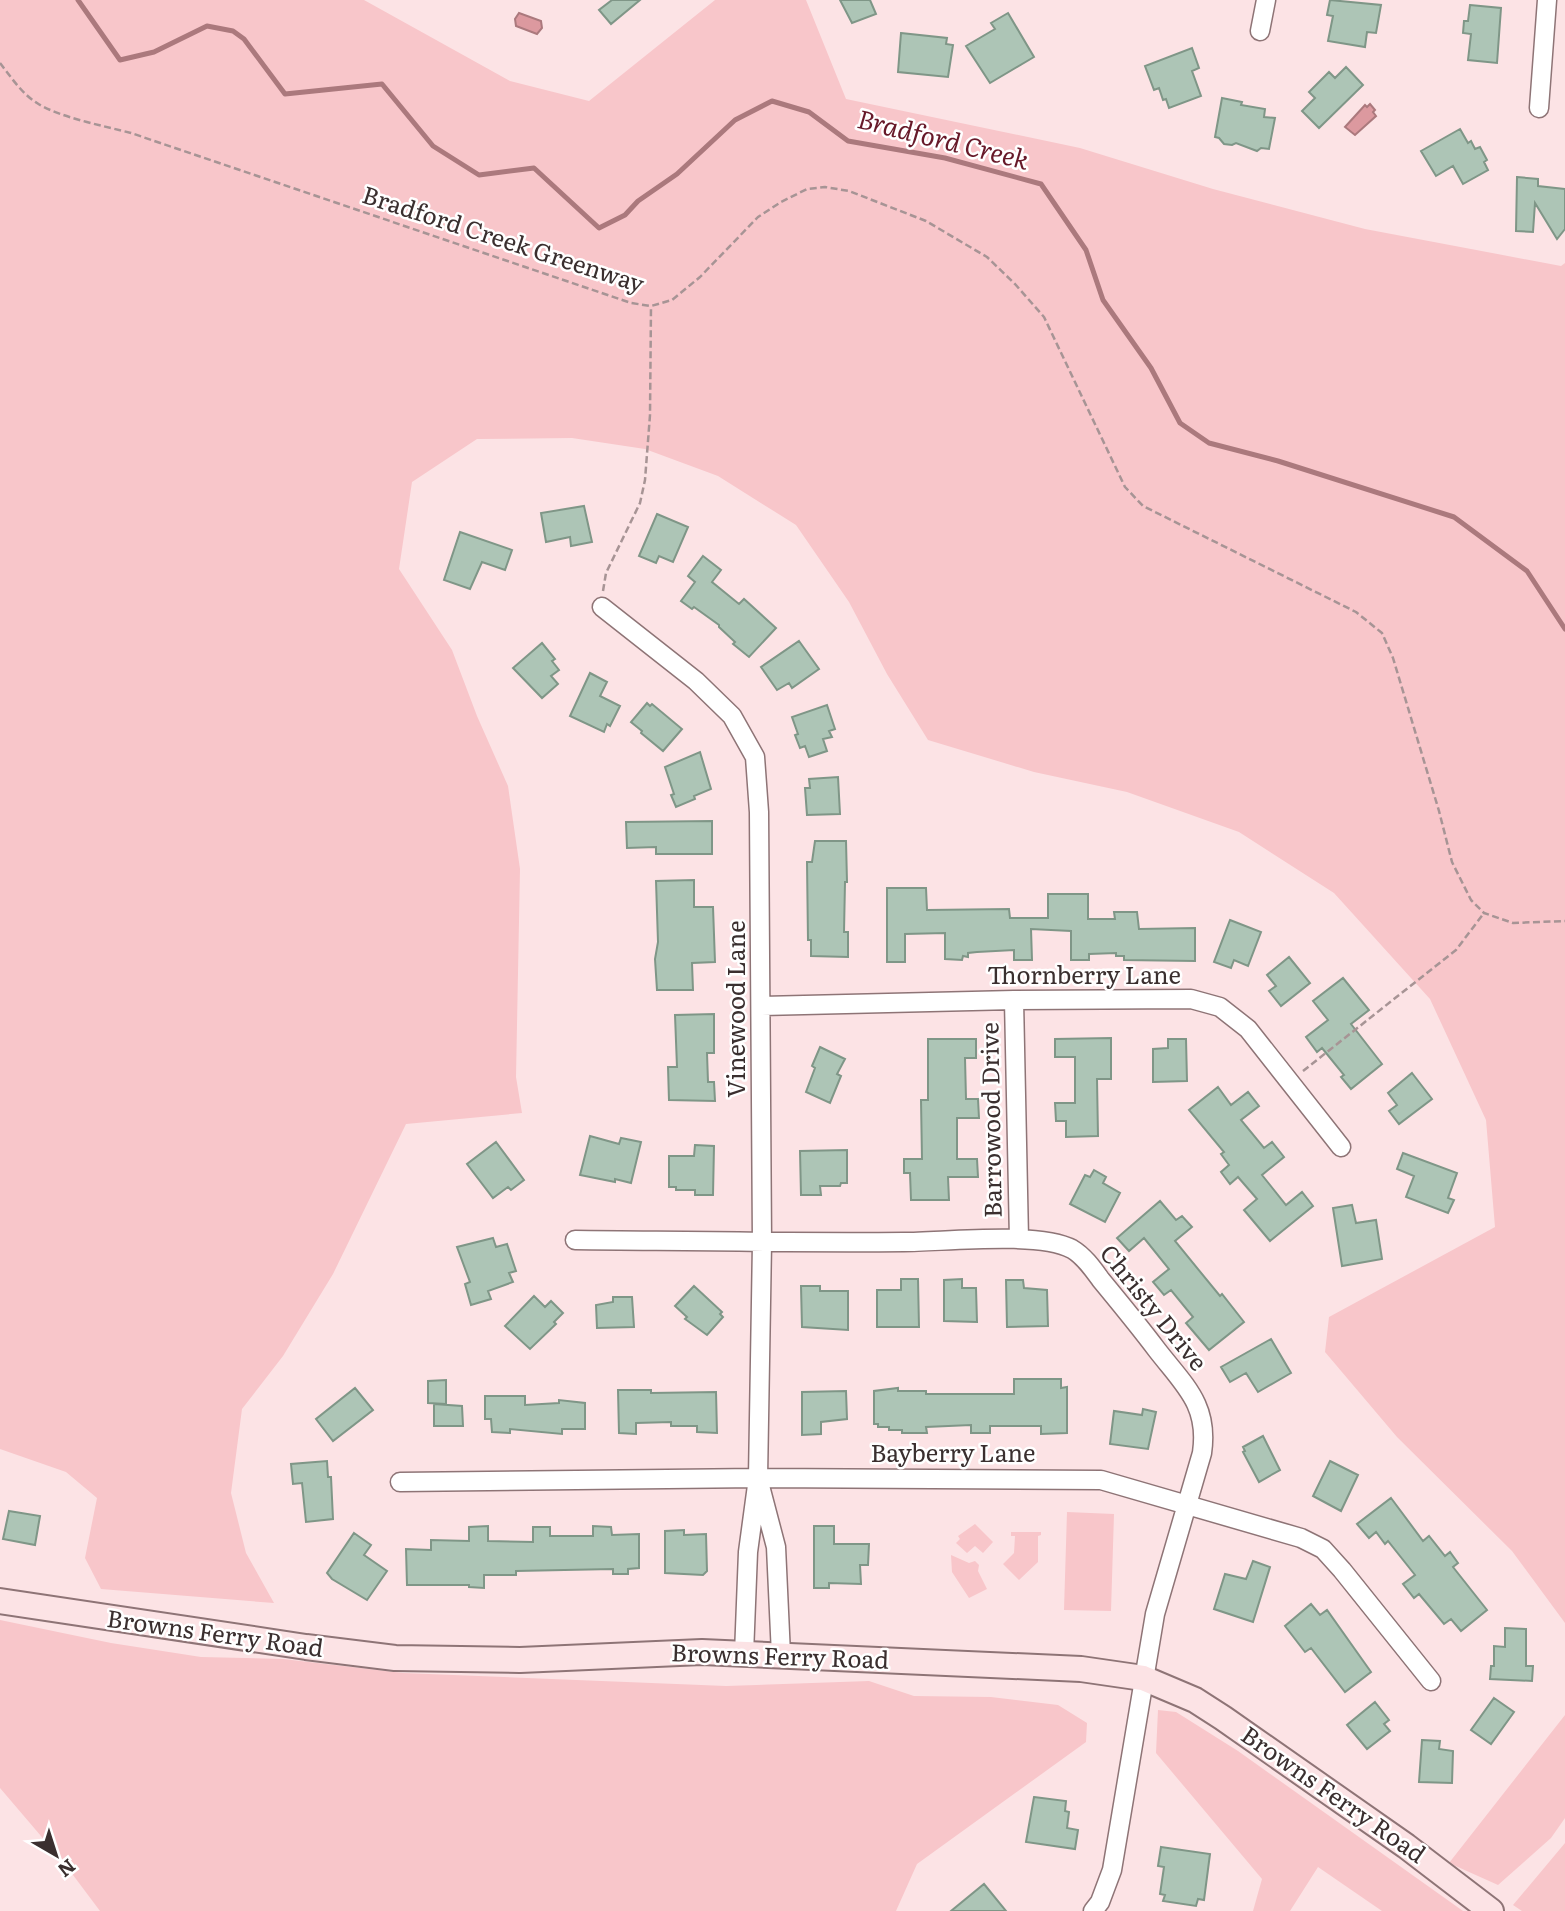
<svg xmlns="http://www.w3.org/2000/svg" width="1565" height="1911" viewBox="0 0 1565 1911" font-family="Literata,serif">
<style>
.green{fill:#f8c6ca}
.water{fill:#dc999f;stroke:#ab797d;stroke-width:2}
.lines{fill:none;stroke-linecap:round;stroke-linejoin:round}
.stream{stroke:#ab797d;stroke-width:5}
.building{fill:#adc5b6;stroke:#7f9687;stroke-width:2}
.street-casing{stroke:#8e7476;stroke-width:21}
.secondary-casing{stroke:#8e7476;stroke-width:28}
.path{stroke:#a79495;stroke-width:2.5;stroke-dasharray:7 3.5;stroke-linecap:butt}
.street{stroke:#fff;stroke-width:18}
.secondary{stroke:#fce3e5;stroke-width:24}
.labels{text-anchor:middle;stroke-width:5;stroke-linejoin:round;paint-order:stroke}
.street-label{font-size:24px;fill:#3a2f2f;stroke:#fff}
.water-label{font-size:26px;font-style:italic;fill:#671929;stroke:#fff}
</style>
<rect width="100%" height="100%" fill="#fce3e5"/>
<path class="green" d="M0,0H364L510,81L589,101L715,0H806L846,99L1080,148L1213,189L1365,229L1561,266L1565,263V1623L1512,1551L1397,1437L1325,1352L1329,1317L1495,1227L1486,1120L1430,999L1334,893L1239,832L1127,792L1034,772L928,740L887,674L849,602L796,525L718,476L645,449L572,438L477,439L412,482L399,569L452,650L477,716L508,786L520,869L516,1077L522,1113L406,1124L333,1274L283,1356L242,1409L231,1493L246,1553L274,1603L101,1589L85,1558L97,1498L66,1472L0,1449Z
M1067,1512L1114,1514L1111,1611L1064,1610Z
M975,1524L993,1542L983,1553L975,1546L967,1553L956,1543L960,1539L958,1536Z
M1011,1532H1041V1535L1038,1536V1562L1019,1580L1003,1564L1014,1553L1015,1536H1011Z
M951,1555L969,1563L975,1561L979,1565L978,1571L987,1589L969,1598L952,1572Z
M0,1620L111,1643L201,1657L283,1659L403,1673L726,1686L869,1681L914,1696L991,1697L1058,1705L1087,1723L1086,1742L917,1864L896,1911H100L64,1863L0,1788Z
M1158,1710L1176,1712L1238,1751L1463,1911H1382L1318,1867L1290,1911H1253L1262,1879L1156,1753Z
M1565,1715V1818L1551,1838L1498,1885L1449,1863Z
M1565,1843V1911H1522L1513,1905Z"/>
<path class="water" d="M519,13L541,21L542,28L537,34L516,26L515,19Z
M1370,104L1375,110L1373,112L1376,116L1355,135L1345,127L1365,105L1367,107Z"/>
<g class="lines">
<path class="stream" d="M78,0L120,60L154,52L207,26L233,31L244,39L285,94L382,84L433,146L479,175L534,168L599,228L625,215L638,201L677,174L735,120L772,101L809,112L848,141L945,158L1041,184L1086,250L1103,300L1151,368L1180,423L1209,443L1278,461L1454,517L1527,571L1565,629"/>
</g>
<path class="building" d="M612,0H640L611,24L599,10Z
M840,0H870L876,14L852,23Z
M1330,0L1381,5L1376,33L1367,32L1365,47L1328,41L1333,16L1327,15Z
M1470,5L1501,8L1497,63L1468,60L1471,34L1463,33L1464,21H1468Z
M1008,13L1034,57L990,83L966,46L995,29L991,23Z
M901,33L947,38L946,44L953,45L948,77L898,72Z
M1192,48L1199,68L1192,71L1201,96L1169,108L1166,99L1163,100L1159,88L1154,90L1145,66Z
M1346,67L1363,85L1319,128L1302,111L1315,98L1309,92L1329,72L1335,78Z
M1222,98L1242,102L1241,105L1265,109L1264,117L1275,118L1269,149L1261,148L1257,151L1236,143L1232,145L1224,144L1219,138L1215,137Z
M1460,129L1468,143L1471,141L1475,149L1480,147L1487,160L1484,162L1488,170L1463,184L1453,166L1436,176L1421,151Z
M1517,177L1538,179V186L1565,189V229L1557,239L1535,203L1533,232L1516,231Z
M584,506L592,542L571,546L570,537L546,542L541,513Z
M657,514L688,527L673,562L659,556L656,563L639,556Z
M460,532L512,550L505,570L482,562L470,589L444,580Z
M703,556L721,570L712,582L739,604L744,599L776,628L749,657L733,644L735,642L719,627V625L694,607L692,609L681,601L695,582L688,576Z
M799,641L819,669L792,688L789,683L777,690L761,667Z
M542,643L555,659L552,661L559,670L551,676L558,684L542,698L513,668Z
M590,673L607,682L600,696L620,706L610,726L607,724L604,732L570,716Z
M647,703L650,706L652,704L682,729L663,751L641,733L642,731L631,722Z
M827,705L835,729L829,731L832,737L823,739L827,751L809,757L805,746L800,748L795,735L798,734L792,717Z
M700,752L711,789L694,796L695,799L676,807L671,795L674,794L665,767Z
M838,777L840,814L807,815L805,788H810L809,779Z
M712,821V854H656V847L627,848L626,822Z
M815,841H846L847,882H845L844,932H848V957L811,956V940H808L807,862H812Z
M694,880V907H713L715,962L692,963L693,990H657L655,959L658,942L656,881Z
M887,888H926L927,910L1009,909L1010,918H1048V894H1088V919H1115L1114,912H1137L1139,929L1195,928V961L1124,960V956H1116V953L1089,954V960H1071V931L1031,929L1032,960H1014V950L977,952L968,953V957L963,956L962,960L945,959V933L905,934V962H887Z
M1230,920L1261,932L1248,966L1234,960L1231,968L1214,962Z
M1289,957L1310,983L1281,1006L1269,991L1276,986L1267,975Z
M1343,978L1369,1010L1351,1024L1382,1064L1351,1089L1341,1077L1344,1075L1322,1048L1317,1052L1306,1037L1328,1020L1313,1001Z
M714,1014V1053H707L708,1082H714L715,1101L669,1100L668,1067H677L675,1015Z
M1111,1038V1079H1097L1098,1136L1066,1137V1121H1056L1055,1103H1075V1057H1055V1039Z
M928,1039H976V1058H965L966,1099H978L979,1118H957V1159H977L978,1177H948L949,1200H911L910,1173H904V1159H922L921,1100H928Z
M1168,1039H1186L1187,1081L1153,1082V1049L1168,1048Z
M820,1047L845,1059L837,1074L841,1076L830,1103L806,1092L815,1068L812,1066Z
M1412,1073L1432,1099L1399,1124L1389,1111L1397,1105L1388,1093Z
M1218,1087L1231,1105L1248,1092L1259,1106L1241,1120L1264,1148L1272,1142L1284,1157L1262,1175L1286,1205L1302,1192L1313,1206L1270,1241L1244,1210L1257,1199L1238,1177L1230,1184L1221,1172L1229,1165L1221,1154L1224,1152L1189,1110Z
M590,1136L619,1144L621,1138L641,1142L631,1183L615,1179V1182L580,1175Z
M496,1142L524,1180L511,1190L508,1187L493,1198L467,1164Z
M695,1145L714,1146L713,1195H695V1190H676V1187H669V1156H694Z
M847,1150V1183H841L840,1186H820L821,1195H801L800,1151Z
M1403,1153L1457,1173L1448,1198L1454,1200L1448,1213L1406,1197L1414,1176L1397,1169Z
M1094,1170L1106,1177L1103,1183L1120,1193L1105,1222L1070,1204L1085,1175L1090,1177Z
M1160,1201L1176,1220L1182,1216L1192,1227L1175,1241L1220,1296L1222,1294L1244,1322L1209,1350L1186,1323L1193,1317L1171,1290L1164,1295L1153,1282L1169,1269L1144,1238L1129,1251L1117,1238Z
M1352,1205L1356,1223L1376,1220L1382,1259L1342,1266L1333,1208Z
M493,1238L496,1247L507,1244L516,1271L509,1273L513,1282L488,1291L491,1299L471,1305L465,1284L470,1282L457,1247Z
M901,1279H918L919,1327H877V1290H901Z
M962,1279V1288H976L977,1322L944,1321V1280Z
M1006,1280H1023L1024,1288L1047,1290L1048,1326L1007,1327Z
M694,1286L722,1312L720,1314L723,1317L707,1335L685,1319L687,1317L675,1306Z
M801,1286H820V1291H848V1330L802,1327Z
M534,1296L545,1307L551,1301L563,1313L554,1322L556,1324L530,1349L505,1326Z
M613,1297H632L634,1327L597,1328L596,1305L613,1302Z
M1271,1339L1291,1373L1258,1392L1246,1373L1230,1382L1221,1367Z
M1014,1379H1061V1388L1067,1387V1433L1041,1434V1426H990V1433H971V1425L926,1427L927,1433H902V1430H889V1427H878V1424H874V1391L898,1388V1391H926V1394H1014Z
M446,1380V1404L428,1403V1381Z
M355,1388L373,1410L333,1441L316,1419Z
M618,1390H651V1393L716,1392L717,1433L697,1432V1426H671V1422L636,1423V1434L619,1433Z
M846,1391L847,1419L821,1422V1434L802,1435V1392Z
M485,1396H525V1405L559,1403V1400L585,1403V1429H562V1434L510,1429V1433L492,1432L491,1419H485Z
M434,1404L462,1406L463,1426H434Z
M1143,1409L1156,1412L1148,1449L1110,1444L1114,1411L1142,1415Z
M1263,1436L1280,1470L1259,1482L1243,1452L1245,1451L1243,1447Z
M327,1461L328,1477H331L333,1519L306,1522L302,1483L293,1484L291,1464Z
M1330,1461L1358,1475L1341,1511L1313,1496Z
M1391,1498L1423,1541L1429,1536L1445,1556L1450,1552L1458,1563L1453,1567L1487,1610L1461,1631L1451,1619L1444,1624L1419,1594L1414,1598L1403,1584L1415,1575L1388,1541L1385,1544L1376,1532L1369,1538L1357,1524Z
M9,1511L40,1516L35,1545L3,1539Z
M488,1526V1541L533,1542V1527H550V1536H593V1526L611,1527L612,1535L639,1534V1568L628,1569V1574H613V1569L516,1571V1575H484V1588L469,1587V1585H407L406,1549L431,1550V1540L469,1541V1527Z
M814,1526H834V1544H869L868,1565H860L861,1584L829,1583V1588H814Z
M684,1530V1535L706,1534L707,1571L703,1575L665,1573V1531Z
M354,1533L371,1545L364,1555L387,1571L367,1600L332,1579L327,1573Z
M1253,1561L1270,1567L1253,1622L1214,1609L1225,1574L1246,1579Z
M1311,1604L1320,1615L1327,1610L1371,1672L1345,1692L1311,1648L1305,1652L1285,1626Z
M1505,1628L1526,1629V1666H1533L1532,1681L1490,1679L1491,1666H1494V1646L1505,1647Z
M1494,1698L1514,1712L1491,1744L1471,1730Z
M1375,1702L1389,1720L1384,1724L1390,1731L1367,1749L1347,1725Z
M1422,1740L1440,1741L1439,1749L1453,1751L1452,1783L1419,1782Z
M1034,1797L1066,1801L1065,1811L1069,1812L1067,1828L1078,1830L1075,1849L1026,1842Z
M1161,1847L1210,1854L1204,1900L1198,1899L1196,1906L1163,1901L1165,1895L1160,1894L1164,1867L1158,1866Z
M984,1884L1006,1911H951Z"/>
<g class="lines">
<g class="street-casing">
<path id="street" d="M1260,31L1266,0
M1539,108L1547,0
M602,607L696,681L732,716L755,757L759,812L762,1243L758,1478L748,1552L744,1654
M1014,1000L1019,1239
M761,1006L1014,1000L1191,999L1220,1007L1248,1029L1341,1147
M575,1240C684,1241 794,1243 904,1242C944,1242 1039,1231 1072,1249C1084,1256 1093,1269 1101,1280C1120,1303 1139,1326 1157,1350C1185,1386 1209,1405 1202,1453L1155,1614L1112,1870L1100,1902L1093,1911
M400,1482L758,1478L1101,1480L1301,1538L1323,1549L1342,1570L1431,1681
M760,1486L776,1547L781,1655"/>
</g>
<g class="secondary-casing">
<path id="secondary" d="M0,1601L306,1647L395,1658L520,1660L702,1652L1081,1669L1143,1678L1195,1700L1223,1718L1406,1846L1491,1911"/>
</g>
<path class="path" d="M0,63C11,77 22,94 37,103C58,117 104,126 131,133L631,303L651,306L672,300L700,277L758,217L781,202L807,189L825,187L849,191L926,221L987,257L1015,284L1044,317L1125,487L1143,506L1356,612L1382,633L1393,658L1439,811L1452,862L1471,900L1484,913L1513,923L1565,921
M603,591L606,573L640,503L645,480L650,415L651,306
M1303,1071L1456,950L1484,913"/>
<use href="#street" class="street"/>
<use href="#secondary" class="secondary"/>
</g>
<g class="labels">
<g class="street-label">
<text transform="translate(503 240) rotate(18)" y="8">Bradford Creek Greenway</text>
<text x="1084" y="984">Thornberry Lane</text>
<text transform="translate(737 1009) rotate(-90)" y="8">Vinewood Lane</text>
<text transform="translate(992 1120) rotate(-91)" y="8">Barrowood Drive</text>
<text transform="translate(1153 1308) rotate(51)" y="8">Christy Drive</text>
<text x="953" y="1462">Bayberry Lane</text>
<text transform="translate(215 1634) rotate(8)" y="8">Browns Ferry Road</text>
<text transform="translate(780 1657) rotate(2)" y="8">Browns Ferry Road</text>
<text transform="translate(1333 1795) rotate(35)" y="8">Browns Ferry Road</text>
</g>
<g class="water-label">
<text transform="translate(943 140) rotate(14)" y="9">Bradford Creek</text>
</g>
</g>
<g transform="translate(56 1855) rotate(141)" stroke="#ffffff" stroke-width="5" paint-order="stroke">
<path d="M0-5L12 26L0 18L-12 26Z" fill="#3a2f2f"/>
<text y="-10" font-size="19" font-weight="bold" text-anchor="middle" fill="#3a2f2f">N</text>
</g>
</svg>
